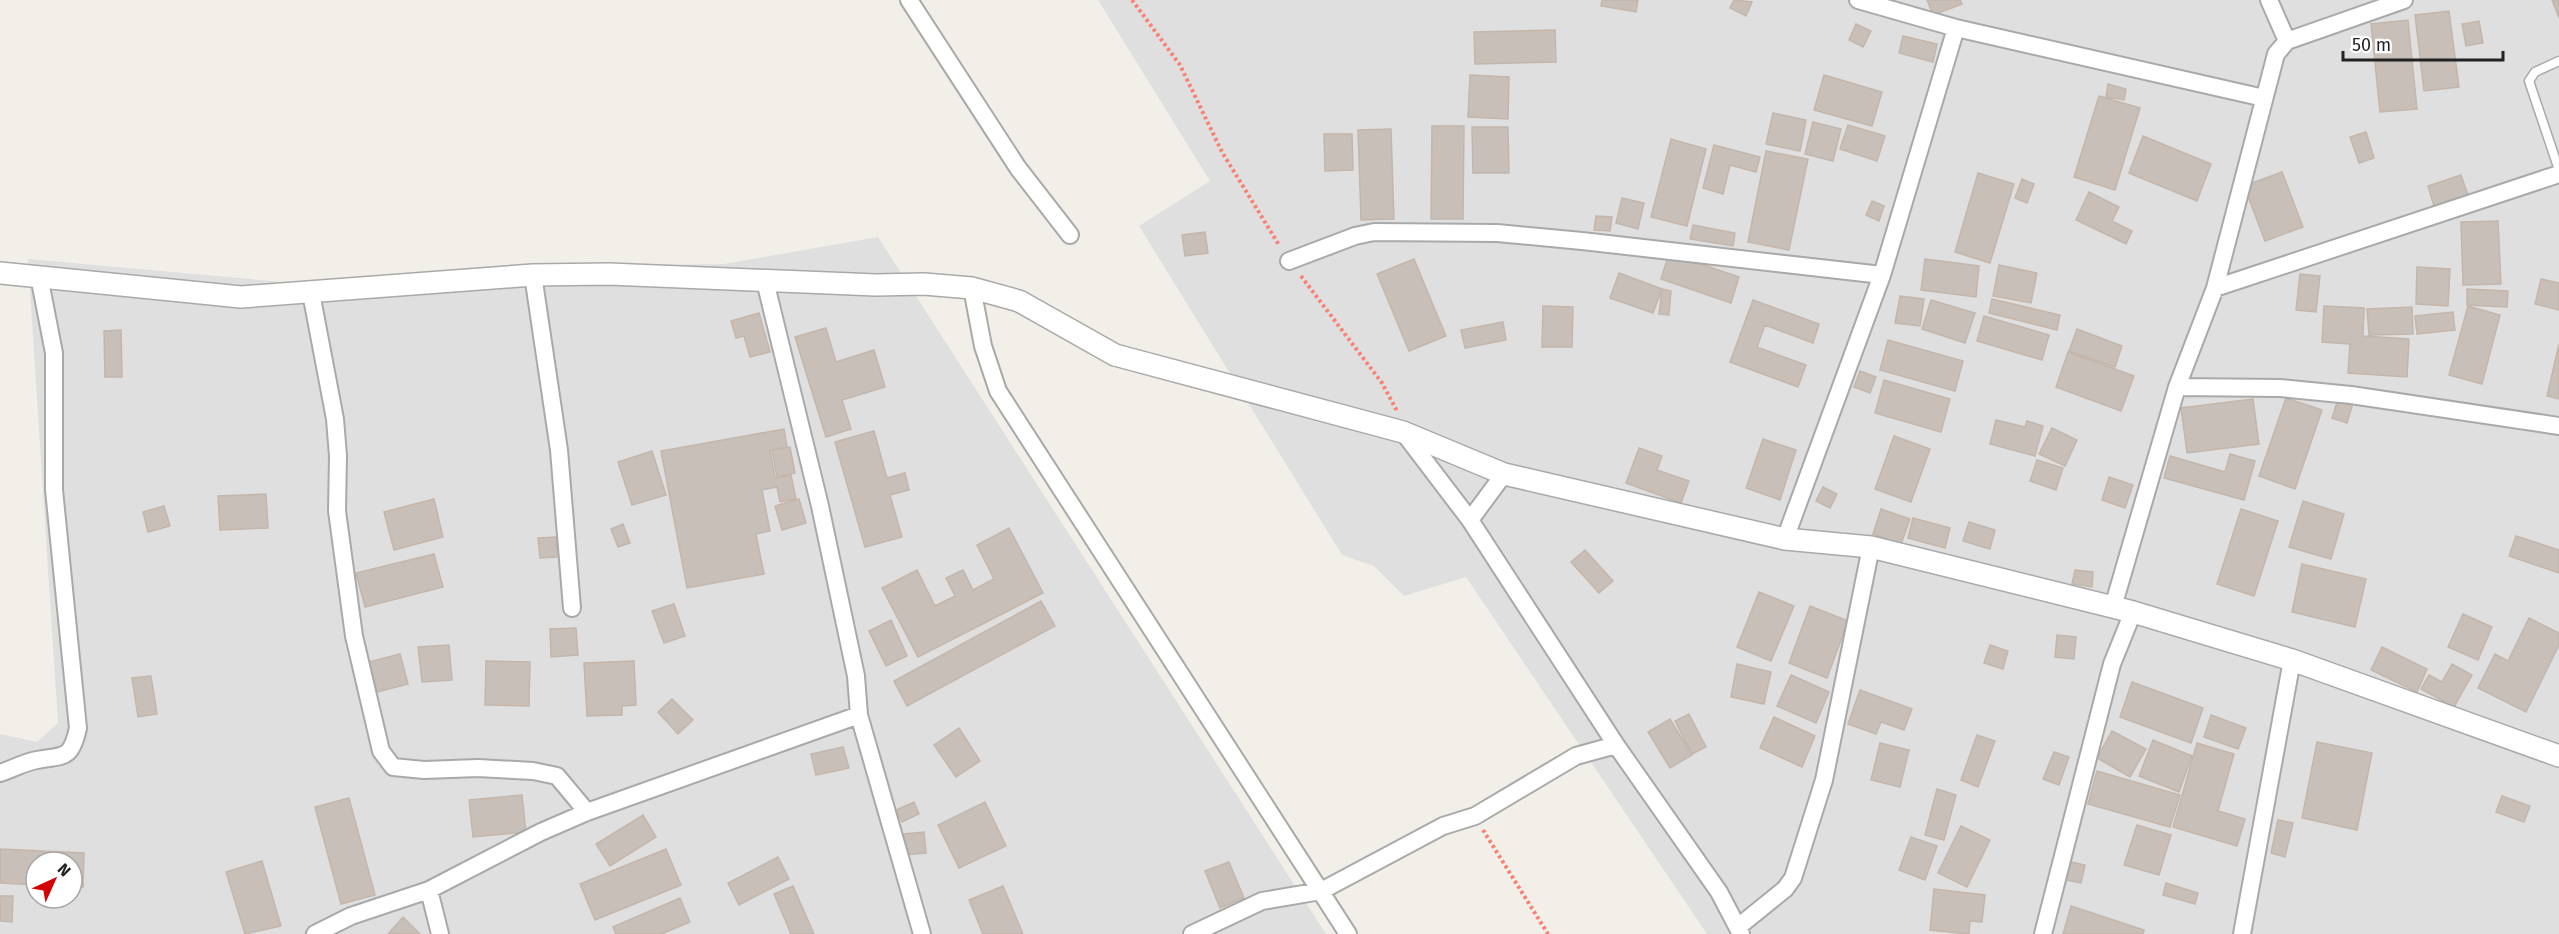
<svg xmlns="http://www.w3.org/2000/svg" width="2559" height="934" viewBox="0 0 2559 934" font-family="'Fira Sans',sans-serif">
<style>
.residential{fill:#e0dfdf;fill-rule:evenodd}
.building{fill:#c7bfb8;stroke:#c4b6ab;stroke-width:1.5}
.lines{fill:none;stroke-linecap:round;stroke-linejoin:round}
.service-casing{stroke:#a9a9a9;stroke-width:11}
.minor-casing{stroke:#a9a9a9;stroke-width:20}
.tertiary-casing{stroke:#a9a9a9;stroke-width:24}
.path{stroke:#fa8072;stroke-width:4;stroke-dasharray:3 3;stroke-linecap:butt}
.service{stroke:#fff;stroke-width:8}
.minor{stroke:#fff;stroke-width:16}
.tertiary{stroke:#fff;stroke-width:21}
</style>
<rect width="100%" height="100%" fill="#f2efe9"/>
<path class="residential" d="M1098,0H2559V934H1707L1466,577L1404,596L1374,566L1342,555L1139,226L1210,181Z
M878,237L1326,934H0V734L37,742L58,723L28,259L294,283L486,267L724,264ZM36,862H72V898H36Z"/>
<path class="building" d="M1602,0H1638L1636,12L1601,6Z
M1734,0L1752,2L1746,16L1730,8Z
M1927,0H1960L1962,4L1933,15Z
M2552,0H2559V18Z
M2449,11L2459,87L2424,91L2415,15Z
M2408,20L2417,109L2380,112L2371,24Z
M2479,21L2483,43L2466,46L2462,24Z
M1856,24L1871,31L1863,47L1849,40Z
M1555,30L1556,62L1475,64L1474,32Z
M1903,36L1937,44L1933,62L1899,53Z
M1470,75L1509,77L1508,119L1468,117Z
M1824,75L1882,92L1872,126L1814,110Z
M2108,84L2126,89L2124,100L2106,97Z
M2099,96L2140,108L2115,190L2074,177Z
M1773,113L1806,120L1800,151L1766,144Z
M1813,122L1841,129L1833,161L1805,154Z
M1848,125L1885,136L1877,161L1840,149Z
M1432,126H1464L1463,219H1431Z
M1472,127H1508L1509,173H1473Z
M1391,129L1394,219L1361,220L1358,130Z
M2366,132L2374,158L2359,163L2350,137Z
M1324,134H1352L1353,170L1325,171Z
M2143,136L2211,164L2197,201L2129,173Z
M1671,139L1706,149L1687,226L1651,217Z
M1714,145L1760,157L1756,172L1730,165L1723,194L1703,188Z
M1766,151L1808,159L1789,250L1748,242Z
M2282,172L2303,227L2265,241L2244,186Z
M1978,173L2014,184L1990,263L1955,252Z
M2461,175L2468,195L2434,206L2428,186Z
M2022,179L2034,184L2027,203L2015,198Z
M2089,192L2119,207L2112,221L2132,231L2126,244L2076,220Z
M1622,198L1644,203L1638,229L1616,223Z
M1872,201L1884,206L1879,221L1866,215Z
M1596,216L1612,217L1610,231L1594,230Z
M2498,221L2501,284L2463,285L2461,222Z
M1693,225L1735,233L1733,246L1690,239Z
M1205,232L1208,253L1185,256L1182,235Z
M1669,253L1739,277L1731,303L1661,279Z
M1414,259L1446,336L1409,351L1377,274Z
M1925,259L1979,266L1976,297L1921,290Z
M1999,265L2037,273L2031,303L1993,296Z
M2417,267L2450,269L2448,306L2416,304Z
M1619,273L1662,289L1653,313L1610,298Z
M2300,274L2320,276L2316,312L2296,310Z
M2541,279L2559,283V310L2535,304Z
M1662,289L1671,291L1669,315L1659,314Z
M2467,289L2508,291L2507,307L2467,305Z
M1900,296L1924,299L1920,326L1895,323Z
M1992,299L2060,315L2057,330L1989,313Z
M1753,300L1819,324L1813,343L1765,325L1757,347L1806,365L1798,387L1730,362Z
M1931,300L1975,313L1965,343L1922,329Z
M1543,306L1573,307L1572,347H1542Z
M2324,306L2364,308L2363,336L2409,339L2407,377L2348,373L2350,344L2322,342Z
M2468,306L2500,315L2482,384L2449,375Z
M2412,307L2413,334L2369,335L2367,309Z
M2453,312L2455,330L2417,334L2415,316Z
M759,313L770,352L750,357L744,336L736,338L731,321Z
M1984,316L2049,335L2042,360L1977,341Z
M1503,322L1506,340L1465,348L1461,330Z
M826,328L836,362L874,350L885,387L842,400L851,429L826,437L795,337Z
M2077,329L2122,346L2115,367L2069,351Z
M121,330L122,377H105L104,331Z
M1888,340L1963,361L1955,391L1880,370Z
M2559,344V399L2547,396Z
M2068,352L2134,376L2121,411L2056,387Z
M1860,371L1876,377L1870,393L1854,387Z
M1884,380L1950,399L1941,432L1875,413Z
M2286,398L2322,410L2295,489L2259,476Z
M2253,399L2259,444L2187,453L2181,408Z
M2338,399L2353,403L2347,423L2332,418Z
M1996,420L2025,427L2027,421L2043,426L2035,456L1990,444Z
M2052,428L2077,440L2065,466L2039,454Z
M784,429L787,447L770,450L775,478L791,475L796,499L780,502L777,487L762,490L770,531L756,534L764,574L687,588L661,451Z
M874,431L887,478L905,473L909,490L890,495L902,537L865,547L835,442Z
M1894,436L1930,449L1911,502L1875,489Z
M1763,439L1796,450L1780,500L1746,488Z
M790,447L795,473L777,477L772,450Z
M1639,448L1662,456L1657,470L1689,481L1681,503L1626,483Z
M652,451L666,495L632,505L618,462Z
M2230,454L2255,461L2244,500L2164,478L2170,456L2225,472Z
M2037,460L2063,468L2056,490L2030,481Z
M2109,477L2133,485L2125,508L2102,500Z
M1823,487L1837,494L1830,508L1816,501Z
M266,494L268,528L220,530L218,496Z
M434,499L443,537L394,550L384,512Z
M799,499L806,523L782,530L775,506Z
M2303,501L2344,514L2331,559L2289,547Z
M164,506L170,526L148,532L143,512Z
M1881,509L1910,519L1901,544L1873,534Z
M2241,509L2278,521L2254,596L2217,584Z
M1913,518L1950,528L1945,548L1908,538Z
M1969,522L1995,530L1990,549L1963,541Z
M623,524L630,543L618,547L611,529Z
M1009,528L1043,593L918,657L882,588L917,570L935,606L955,596L946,578L963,570L973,590L994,579L977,545Z
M2516,536L2559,550V573L2509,556Z
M556,537L557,557L540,558L538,538Z
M1585,550L1613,581L1599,593L1571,562Z
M434,554L443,587L365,607L356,573Z
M2302,564L2366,579L2355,627L2292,612Z
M2075,570L2093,572L2092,587L2072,584Z
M1759,592L1794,606L1771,661L1737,647Z
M1041,601L1055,626L907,706L894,681Z
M674,604L685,636L664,643L652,611Z
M1810,606L1848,621L1827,678L1789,663Z
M2463,614L2492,627L2478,660L2448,647Z
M2529,618L2559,633V645L2526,712L2478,688L2495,654L2508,661Z
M891,620L907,656L886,666L869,631Z
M576,628L578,655L551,657L550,629Z
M2057,635L2076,637L2074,659L2055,657Z
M449,645L452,680L422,682L418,647Z
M1990,645L2008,651L2003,669L1984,663Z
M2382,647L2427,669L2417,692L2371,670Z
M400,654L408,684L377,692L369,662Z
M486,661L530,662L529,706L485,705Z
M634,661L636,705L622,706V715L587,716L584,663Z
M1737,664L1771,672L1764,704L1731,697Z
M2452,664L2472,675L2454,707L2421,689L2429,675L2442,682Z
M1791,675L1829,692L1816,723L1777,706Z
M151,676L157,714L138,717L132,678Z
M2132,682L2203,708L2191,743L2120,717Z
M1860,690L1912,709L1904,730L1881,722L1876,734L1848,724Z
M672,699L693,720L678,734L658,712Z
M1689,714L1706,747L1692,754L1675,721Z
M2211,715L2246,728L2238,749L2204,737Z
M1774,717L1815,736L1802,767L1760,748Z
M1670,719L1692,755L1670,768L1648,732Z
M959,728L980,761L956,777L934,745Z
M2112,731L2146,749L2130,777L2097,758Z
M1977,735L1995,741L1978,787L1961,780Z
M2153,740L2192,756L2179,792L2139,776Z
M2317,742L2372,753L2357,830L2302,818Z
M1880,743L1909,750L1900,787L1871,780Z
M2197,743L2234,754L2218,811L2245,819L2237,846L2173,827Z
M843,747L849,768L816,775L811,754Z
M2054,752L2069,757L2059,785L2043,779Z
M2097,771L2180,795L2170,827L2088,804Z
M1937,789L1956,795L1944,840L1925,835Z
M522,795L526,832L473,837L469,800Z
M2502,796L2530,806L2524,822L2496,812Z
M349,798L375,895L341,904L315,807Z
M914,802L919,814L902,822L896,810Z
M985,802L1006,846L959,868L938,825Z
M643,815L656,837L610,866L596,844Z
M2278,820L2293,823L2285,857L2271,853Z
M2137,825L2171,835L2159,875L2124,865Z
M1961,826L1990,840L1967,887L1938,873Z
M924,832L926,853L904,855L903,834Z
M1911,837L1937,846L1925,880L1899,870Z
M0,849L84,853L83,887L72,886V862H36V885L0,883Z
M666,849L681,885L595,920L580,884Z
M778,857L789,879L739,905L728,883Z
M262,861L281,926L245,934L226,872Z
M2067,861L2085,865L2081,883L2062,879Z
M1229,862L1244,898L1220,908L1205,871Z
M2166,883L2198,893L2195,904L2163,895Z
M793,886L814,934H791L774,894Z
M1003,886L1023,934H983L969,900Z
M1934,889L1985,895L1982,922L1970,921L1969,934L1930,930Z
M0,896H13L12,922L0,921Z
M680,898L690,922L661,934H616L613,927Z
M2071,906L2144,930L2143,934H2063Z
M403,917L420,934H388Z"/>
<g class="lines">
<g class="service-casing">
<path id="service" d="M2559,61L2535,72L2529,81L2559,170"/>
</g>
<g class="minor-casing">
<path id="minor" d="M909,0L1018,168L1070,235
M1858,0L1956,28L2264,98
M2287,41L2404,0
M1289,261L1355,236L1374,232L1497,233L1582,241L1882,275
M533,275L559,450L572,608
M765,281L820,506L856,676L859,715L922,934
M972,288L983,346L998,391L1348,934
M2215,288L2559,174
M311,293L335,419L338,456L337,511L354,636L381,751L393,767L424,770L478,768L533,771L557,776L587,812
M2177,387L2280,388L2351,395L2559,426
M1403,432L1470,520L1616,745L1719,892L1741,934
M1470,520L1504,474
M1785,539L1882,275L1956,28
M2113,607L2177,387L2215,288L2276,54L2287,41L2269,0
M0,773C12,769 25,762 37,760C64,755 71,760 78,728L54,490V353L39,276
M429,890L440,934
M1738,927L1785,889L1793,878L1824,780L1871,547
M315,934L351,916L429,890L541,832L587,812L859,715
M1192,934L1262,901L1321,891L1443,826L1475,816L1576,756L1616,745
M2043,934L2112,664L2133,612
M2242,934L2292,660"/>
</g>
<g class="tertiary-casing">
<path id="tertiary" d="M0,273L241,297L533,275L609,274L876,285L924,284L972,288L1019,301L1115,355L1403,432L1504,474L1785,539L1871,547L2133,612L2292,660L2559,756"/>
</g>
<path class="path" d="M1132,0L1180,65L1222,152L1279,245
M1301,276L1382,383L1397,411
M1483,830L1548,934"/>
<use href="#service" class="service"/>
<use href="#minor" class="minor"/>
<use href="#tertiary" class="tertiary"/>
</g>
<g transform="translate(54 880) rotate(45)"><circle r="28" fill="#ffffff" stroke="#a7a7a7" stroke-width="1.5"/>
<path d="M0-4.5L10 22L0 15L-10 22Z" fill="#d40000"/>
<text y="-9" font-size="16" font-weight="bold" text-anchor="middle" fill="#222222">N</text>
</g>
<path d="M2343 51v9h160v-9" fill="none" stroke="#222222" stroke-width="3"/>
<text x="2352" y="51" font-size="18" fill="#222222" stroke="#ffffff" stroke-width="4.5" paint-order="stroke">50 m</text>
</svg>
